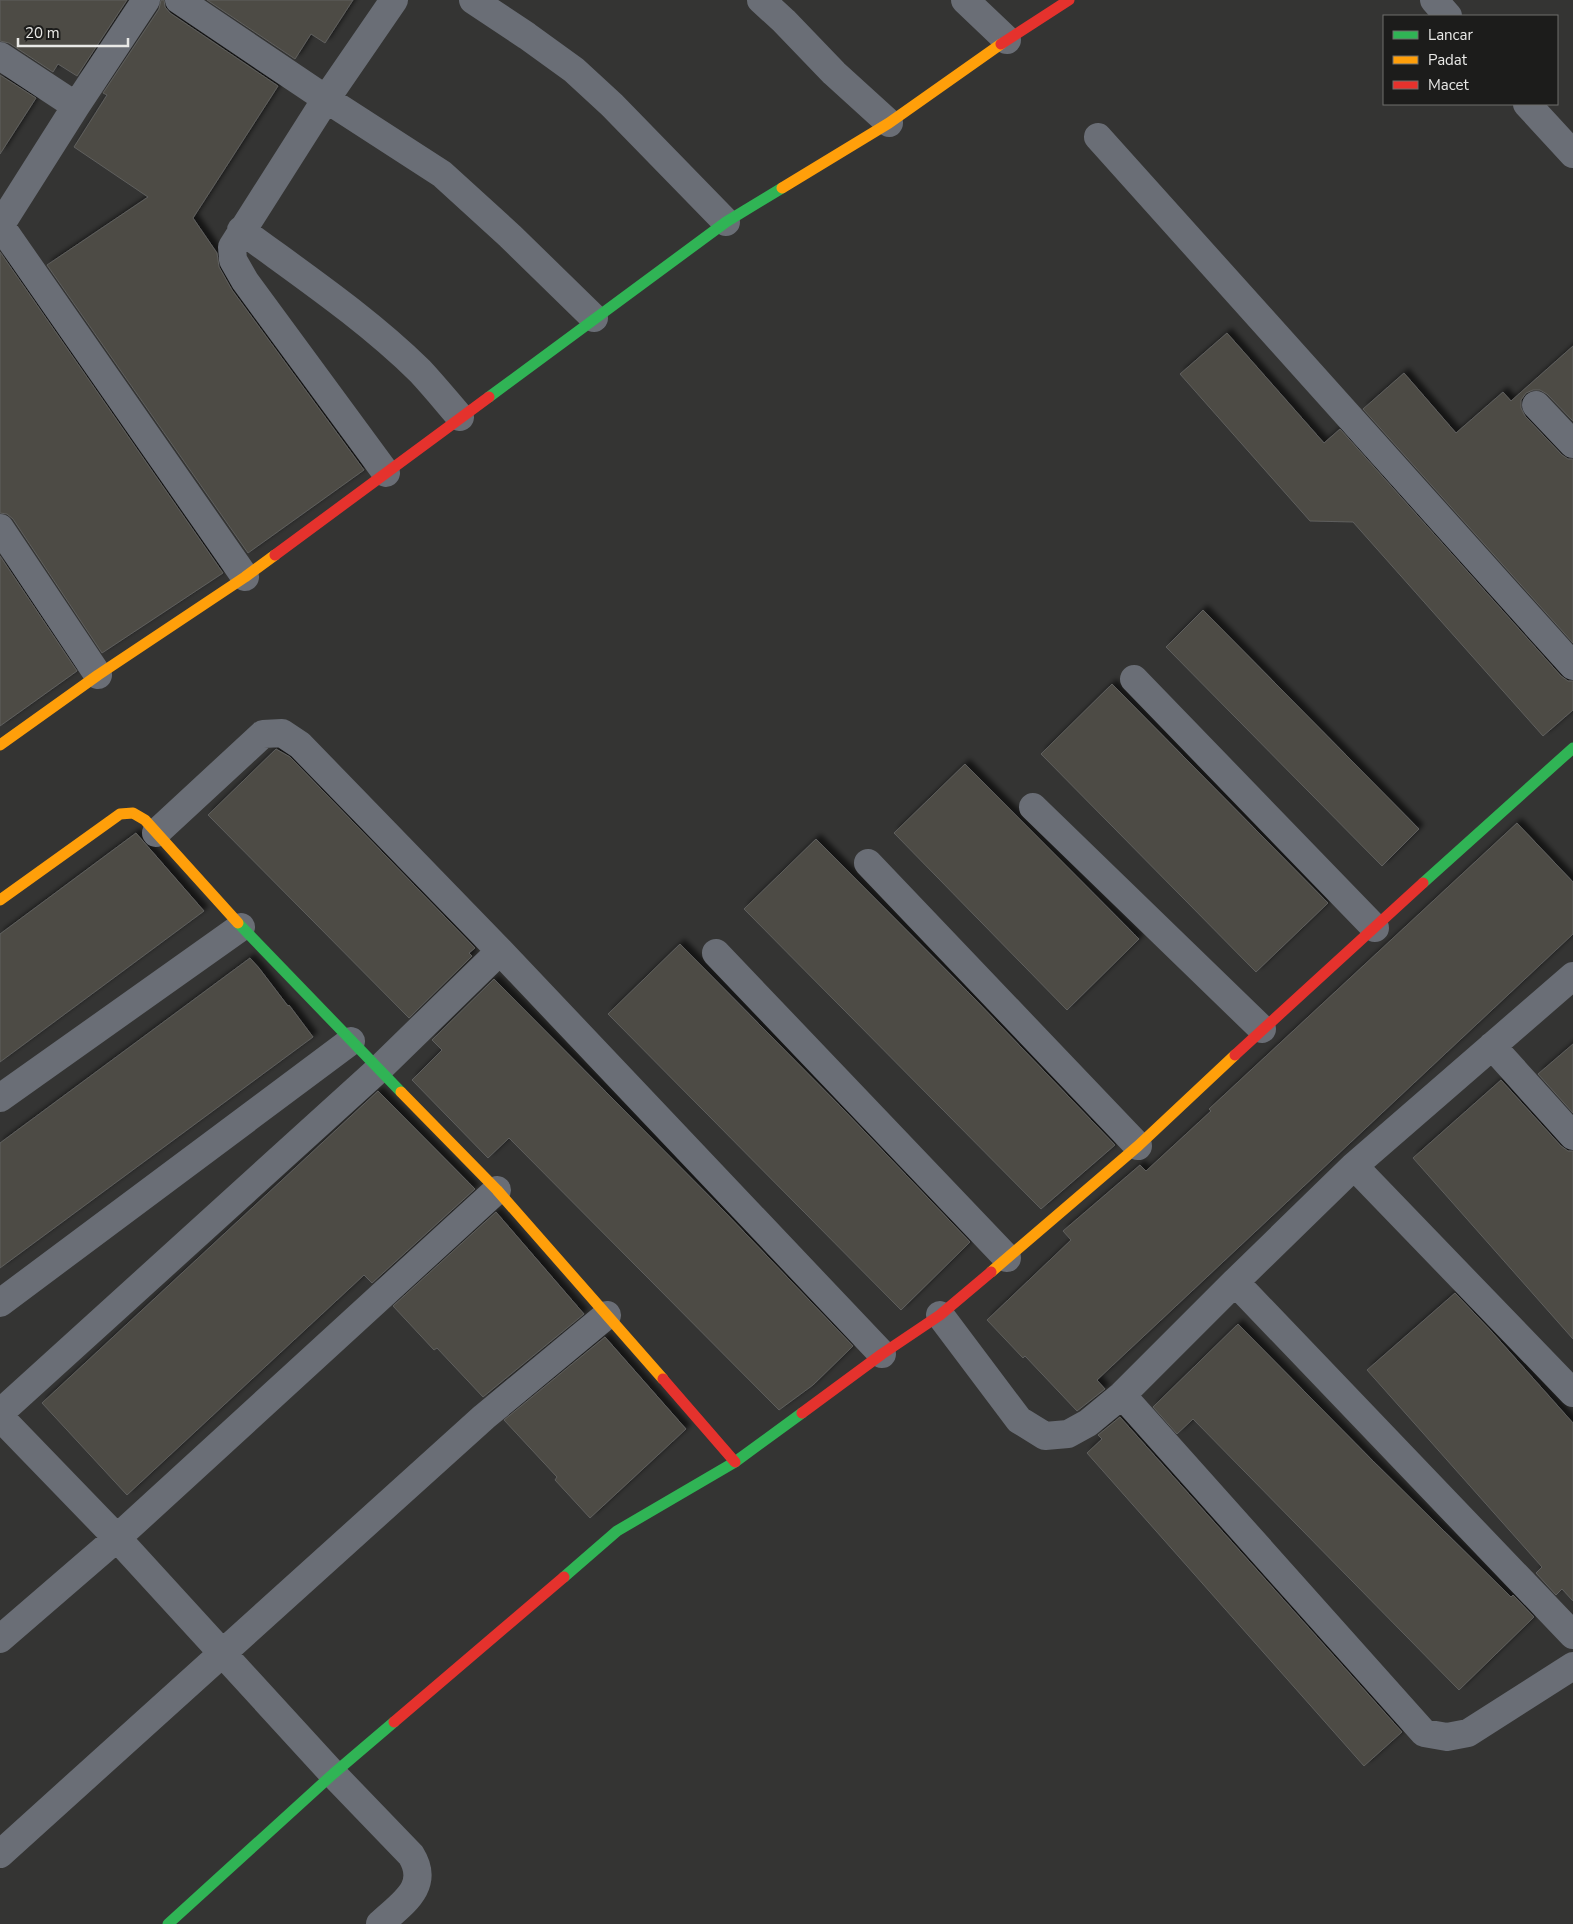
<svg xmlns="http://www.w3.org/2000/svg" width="1573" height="1924" viewBox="0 0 1573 1924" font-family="'Nunito Sans',sans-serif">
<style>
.building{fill:#4e4c44;stroke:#5f5f5e;filter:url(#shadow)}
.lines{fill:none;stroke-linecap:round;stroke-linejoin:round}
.street{stroke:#6a6e76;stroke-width:28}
.fast{stroke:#30b455;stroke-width:11}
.slow{stroke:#ff9f0a;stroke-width:11}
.jam{stroke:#e5322d;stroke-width:11}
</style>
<defs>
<filter id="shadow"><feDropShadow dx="4.5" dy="-4.5" stdDeviation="2.5" flood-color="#0009"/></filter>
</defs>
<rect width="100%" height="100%" fill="#343433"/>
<path class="building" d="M0,0H127L77,76L58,64L53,72L9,43L0,41Z
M161,0H164L165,7L170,13L278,86L193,218L217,253L219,267L232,290L364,470L248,553L47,265L148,197L74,147L107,95L103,93L159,9Z
M207,0H353L325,43L311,34L295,59Z
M0,75L36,98L0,154Z
M0,252L223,573L102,653L13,519L7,514L0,513Z
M1227,333L1324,443L1340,429L1561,676L1568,681H1573V710L1543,736L1353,522L1310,521L1180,374Z
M1573,346V421L1547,394L1540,390H1533L1526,393L1521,400V408L1525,416L1562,455L1568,459H1573V643L1363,409L1404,373L1456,433L1503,392L1511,401Z
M0,556L77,671L0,726Z
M1203,610L1419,829L1382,866L1166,647Z
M1112,684L1328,903L1256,972L1041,754Z
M276,749L290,757L475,948L469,953L472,956L409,1018L208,815Z
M965,764L1139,939L1067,1010L894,833Z
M1517,823L1573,882V934L1097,1380L1105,1389L1077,1411L1025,1356L1023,1358L987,1320L1071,1240L1063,1231L1140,1165L1146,1171L1211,1111L1209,1109Z
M136,833L204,911L0,1062V934Z
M816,839L972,996L1115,1145L1041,1209L744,909Z
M680,944L842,1108L970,1242L901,1310L608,1014Z
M250,958L259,968L288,1006L289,1005L313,1037L0,1268V1143Z
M494,979L723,1210L853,1346L813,1385L779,1410L509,1138L488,1158L412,1080L442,1050L432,1040Z
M1573,1044V1113L1538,1074Z
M1501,1080L1561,1146L1568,1151H1573V1339L1413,1158Z
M378,1091L475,1189L372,1283L364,1275L127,1495L42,1403Z
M496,1212L584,1314L483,1397L437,1348L434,1350L393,1306Z
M1455,1293L1492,1332L1573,1423V1601L1562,1589L1556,1595L1536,1573L1542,1567L1367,1370Z
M1238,1324L1373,1461L1511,1597L1513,1595L1534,1617L1459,1690L1193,1419L1177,1434L1153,1407Z
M605,1337L686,1429L590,1518L555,1480L557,1477L504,1420Z
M1120,1417L1402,1732L1364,1766L1087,1453L1102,1439L1098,1435Z"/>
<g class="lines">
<path class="street" d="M179,0L326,99L442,174L510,236L594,318
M473,0L527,36L574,70L612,105L726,222
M761,0L784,21L834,73L889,123
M965,0L1007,40
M1434,0L1448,16
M0,56L76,106
M1527,104L1573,154
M1098,137L1573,666
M0,225L245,577
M0,226L76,106L146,0
M241,230C302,275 366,318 420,371C434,386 447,402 460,417
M1536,405L1573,444
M386,473L245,281L233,260L232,247L326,99L394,0
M0,528L98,675
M1134,679L1375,928
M1033,807L1262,1029
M156,833L263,734L282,733L300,745L500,951L882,1354
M868,863L1138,1146
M716,953L1007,1258
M1492,1046L1573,1136
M0,1098L241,927
M1354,1166L1573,1393
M1235,1282L1573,1635
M0,1303L351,1041
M940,1315L1019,1420L1045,1436L1068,1434L1088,1423L1122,1395L1235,1282L1354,1166L1573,976
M1122,1395L1424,1733L1447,1737L1468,1733L1573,1666
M0,1413L379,1069L500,951
M0,1417L117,1538L333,1774L411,1855C431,1887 401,1904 380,1924
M0,1639L117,1538L497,1190
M0,1854L484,1417L607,1315"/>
<path class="fast" d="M489,397L726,222L782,188
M1423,883L1573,748
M238,923L401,1092
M564,1577L617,1531L735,1462L802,1413
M168,1924L333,1774L394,1722"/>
<path class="slow" d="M782,188L889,123L1001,44
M0,745L98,675L245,577L275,555
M0,900L120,814L133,813L145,820L238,923
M401,1092L497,1190L663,1379
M991,1272L1138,1146L1235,1055"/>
<path class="jam" d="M1001,44L1069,0
M275,555L489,397
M1235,1055L1423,883
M663,1379L735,1462
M802,1413L882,1354L940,1315L991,1272
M394,1722L564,1577"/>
</g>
<rect x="1383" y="15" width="175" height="90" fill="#1c1c1b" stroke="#6e6e6d"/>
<rect x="1393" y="31" width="25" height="8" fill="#30b455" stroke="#6e6e6d"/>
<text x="1428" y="40" font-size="15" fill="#e9e9e7">Lancar</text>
<rect x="1393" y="56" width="25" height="8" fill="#ff9f0a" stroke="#6e6e6d"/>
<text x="1428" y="65" font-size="15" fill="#e9e9e7">Padat</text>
<rect x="1393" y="81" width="25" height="8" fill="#e5322d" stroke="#6e6e6d"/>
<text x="1428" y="90" font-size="15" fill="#e9e9e7">Macet</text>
<path d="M18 38v8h110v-8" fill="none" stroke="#e9e9e7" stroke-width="2.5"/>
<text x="25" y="38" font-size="15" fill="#e9e9e7" stroke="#1c1c1b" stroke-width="4" paint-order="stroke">20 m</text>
</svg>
